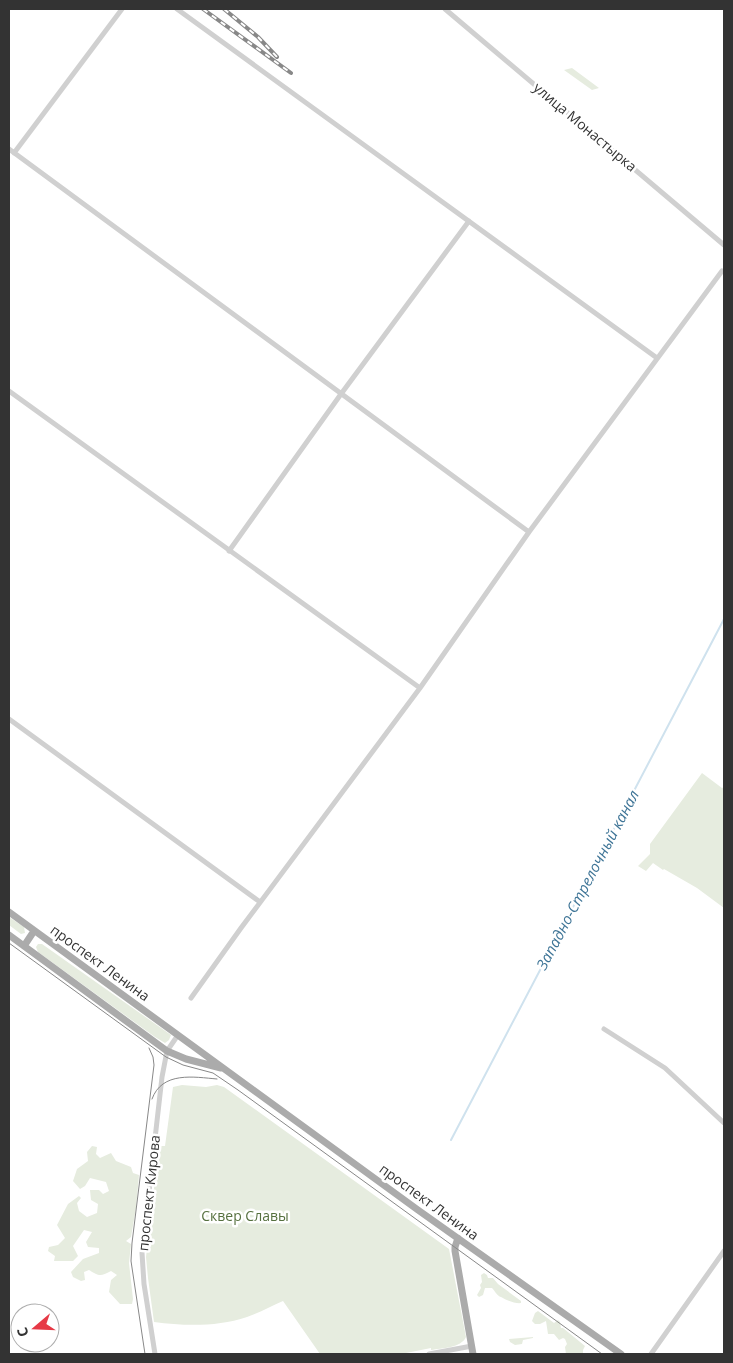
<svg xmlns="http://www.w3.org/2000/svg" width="733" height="1363" viewBox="0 0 733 1363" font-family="'Open Sans',sans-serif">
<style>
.green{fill:#e6ecdf}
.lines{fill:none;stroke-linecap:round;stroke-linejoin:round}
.stream{stroke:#cfe2ee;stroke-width:2}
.minor{stroke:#d0d0d0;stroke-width:5}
.major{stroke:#ababab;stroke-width:7}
.tram{stroke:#888;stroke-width:1}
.rail-casing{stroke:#888;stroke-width:4}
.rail{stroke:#fff;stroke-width:2;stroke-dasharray:5.5;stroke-linecap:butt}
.labels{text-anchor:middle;stroke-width:5;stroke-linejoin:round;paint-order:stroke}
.street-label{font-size:14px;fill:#333;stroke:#fff}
.park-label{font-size:14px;fill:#56703f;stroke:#fff}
.water-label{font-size:15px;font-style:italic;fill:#3f7597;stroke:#fff}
</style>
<rect width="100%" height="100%" fill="#fff"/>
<path class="green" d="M572,68L599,88L592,90L564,70Z
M702,773L722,788L724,787V908L697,888L664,869L663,870L653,863L646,871L638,866L650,854V844Z
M9,917L24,927L25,933L21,934L9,925Z
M38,944H42L171,1035L169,1040L165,1043L155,1037L38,952L36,947Z
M182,1085L206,1087L217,1085L224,1087L449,1249L466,1337C461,1348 442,1348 431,1350V1348L401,1354H320L283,1301C271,1306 259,1313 247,1317C217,1327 185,1326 154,1322L148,1278L146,1257L159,1146H165L173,1087Z
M92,1146L97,1147L96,1154L100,1158L111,1153L116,1161L131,1167L133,1173L139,1175L136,1208L131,1237L126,1241L131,1244L129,1263L133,1299L132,1304H120L109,1292L111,1280L117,1275L111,1271C100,1277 99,1276 89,1270L84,1272L85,1280L81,1281L73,1277L71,1272L83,1259L99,1253V1248L88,1247L86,1242L92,1232L84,1230L73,1246L78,1256L73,1261H54L55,1256L48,1251L49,1247L58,1245L65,1238L57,1225L68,1204L79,1196L81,1198L77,1203L79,1211L87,1217L97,1213L98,1204L91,1200L90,1190H99L103,1194L109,1191L106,1182L90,1178L85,1186L80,1189L73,1181L77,1169L88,1161L87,1152Z
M484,1273L487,1275L488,1278H493L498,1284L521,1301V1303C516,1304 506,1300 501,1297C497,1296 495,1291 492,1288H485L483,1295L479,1297L477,1295L481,1288L480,1285L482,1282L481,1275Z
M538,1311L554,1323L558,1320L560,1322L561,1328H563L585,1346L583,1350V1354H566L565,1347L567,1344L565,1339L563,1338L559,1340L554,1334H548L546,1321L540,1324H535L532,1321L535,1313Z
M533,1337V1338L523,1340L522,1344L515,1345L510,1342L509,1339Z"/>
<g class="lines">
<path class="stream" d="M451,1140L724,619"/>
<path class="minor" d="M177,9L657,358
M445,9L724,245
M9,149L529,532
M14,153L122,9
M9,391L420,688
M229,551L341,394L469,221
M9,719L260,902
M191,998L241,928L420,688L529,532L722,271
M604,1029L665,1068L724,1123
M155,1354L144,1284L142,1253L162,1077L167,1051L178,1035
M429,1354L472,1346
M651,1354L724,1251"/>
<path class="major" d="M9,912L418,1210L621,1354
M9,935L167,1051L186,1059L221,1068
M24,946L34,931
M458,1238L455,1247V1251L473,1354"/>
<path class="tram" d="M9,943L166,1057L183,1065L213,1073L238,1090L602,1354
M152,1099C162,1071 194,1077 217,1079
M145,1354L131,1261L132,1243L154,1065L153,1057L149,1048"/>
<g class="rail-casing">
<path id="rail" d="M203,9L291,73
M224,9L258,37L277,57"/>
</g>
<use href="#rail" class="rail"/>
</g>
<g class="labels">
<g class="street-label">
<text transform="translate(585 127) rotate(40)" y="5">улица Монастырка</text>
<text transform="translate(100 963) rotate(36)" y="5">проспект Ленина</text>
<text transform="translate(149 1193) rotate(-84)" y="5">проспект Кирова</text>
<text transform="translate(429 1202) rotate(36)" y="5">проспект Ленина</text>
</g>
<g class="park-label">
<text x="245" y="1221">Сквер Славы</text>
</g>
<g class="water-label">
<text transform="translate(588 880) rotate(-62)" y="5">Западно-Стрелочный канал</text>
</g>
</g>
<rect width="733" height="1363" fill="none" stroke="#333333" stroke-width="20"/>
<g transform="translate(35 1328) rotate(251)"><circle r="24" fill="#ffffff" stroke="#adadad"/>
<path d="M0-4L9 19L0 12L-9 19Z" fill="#e63946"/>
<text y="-8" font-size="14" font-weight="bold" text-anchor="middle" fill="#333333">С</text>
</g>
</svg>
